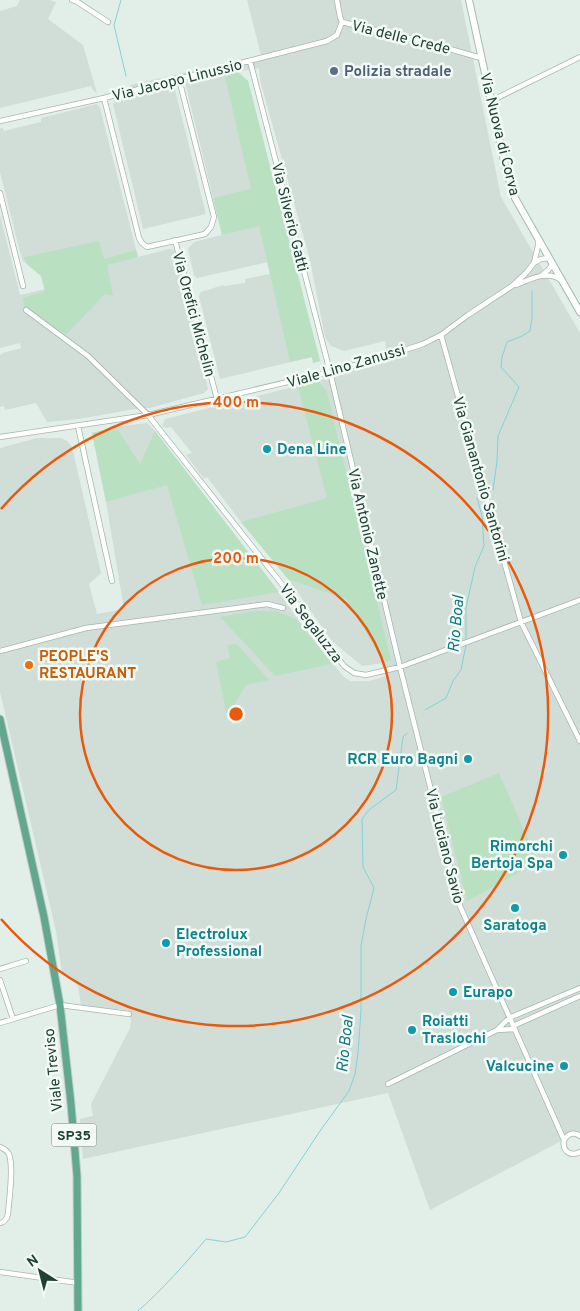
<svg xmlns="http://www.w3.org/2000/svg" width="580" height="1311" viewBox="0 0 580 1311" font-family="Overpass,sans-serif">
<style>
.built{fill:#d0ded7}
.green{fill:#b9e1c1}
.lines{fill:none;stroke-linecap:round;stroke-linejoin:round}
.stream{stroke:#84d1d9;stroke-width:1}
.minor-casing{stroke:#a4b7af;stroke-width:6}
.secondary-casing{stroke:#9fbbaf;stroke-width:8}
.primary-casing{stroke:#c1cac7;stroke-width:9}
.minor{stroke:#fff;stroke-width:4.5}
.secondary{stroke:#fff;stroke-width:6}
.primary{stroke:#62a891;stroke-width:7}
.ring{fill:none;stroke:#e8590c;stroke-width:2.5}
.service-dot{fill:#5c6f8a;stroke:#f3faf6;stroke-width:2}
.culture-dot{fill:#0f9aa8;stroke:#f3faf6;stroke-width:2}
.food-dot{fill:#e8710a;stroke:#f3faf6;stroke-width:2}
.labels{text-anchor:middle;stroke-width:5;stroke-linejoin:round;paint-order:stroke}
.shield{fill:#f3faf6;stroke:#5f7870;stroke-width:1}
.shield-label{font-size:14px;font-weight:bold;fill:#204136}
.street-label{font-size:15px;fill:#204136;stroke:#f3faf6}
.service-label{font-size:15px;font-weight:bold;fill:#4e5e75;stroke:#f3faf6;text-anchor:start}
.culture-label{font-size:15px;font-weight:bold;fill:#0d838f;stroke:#f3faf6;text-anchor:start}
.food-label{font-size:15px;font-weight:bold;fill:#c56008;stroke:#f3faf6;text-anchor:start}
.water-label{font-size:16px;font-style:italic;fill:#137984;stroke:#f3faf6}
.centre{fill:#e8590c;stroke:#f3faf6;stroke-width:2.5}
.ring-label{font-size:15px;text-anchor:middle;font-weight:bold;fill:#e8590c;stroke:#f3faf6;stroke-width:5;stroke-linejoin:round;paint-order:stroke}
</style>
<rect width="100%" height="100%" fill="#e2eee8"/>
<path class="built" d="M20,0H49L56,2L48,19L83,45L97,93L93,90L91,86L0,108V11L17,6Z
M247,0H461L501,197L580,333V1131L430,1210L388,1093L83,1159L80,1119L93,1116L91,1104L130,1028L131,1020L128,1010L81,1006L78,986L62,972L56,931L0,692V448L37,438H61L67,441L72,447L101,573L89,584L97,614L124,609L106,502L92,433L116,427L147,423L155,431L279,592L299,621L343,676L350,681H369L387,676L384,663L362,666L332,641L288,579L241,522L207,477L204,479L186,455L192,453L171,427L165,428L162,426L165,419L289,388L298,387L339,374L388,362L385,341L344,351L331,346L325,337L310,260L260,80L259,68L237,72L248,81L320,361L313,363L312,357L220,379L199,296L201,292L223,285L225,286L245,283V279L270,274L268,262L197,278L194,275L188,249L190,246L194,242L222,235L185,82L171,86L175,90L206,214L143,229L113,104L118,98L132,95L130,85L261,55Z
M97,104L100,108L138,257L169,249L174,250L176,254L208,389L204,393L150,408L135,409L79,419L47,422L36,403L5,410L4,406L0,407V355L3,353L21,348L20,343L0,348V215L20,295L45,289L41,276L23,261L20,252L0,172V129L2,127L4,131L41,122V118Z"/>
<path class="green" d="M237,71L248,81L320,361L313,363L312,357L290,362L259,226L222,235L213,198L251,189L224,73Z
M99,241L104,259L136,250L138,257L107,265L113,296L105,294L66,335L24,307L23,298L45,291L41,276L27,264L24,257Z
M318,381L327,392L391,660L384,663L346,599L288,579L241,522L327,498L298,387Z
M116,427L140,464L155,431L279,592L202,605L167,485L106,502L92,433Z
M254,611H276L296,619L332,664L275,676L220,617Z
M237,644L269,680L246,685L227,716L216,662L230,658L227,645Z
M499,773L538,862L467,901L441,797Z"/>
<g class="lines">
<path class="stream" d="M121,0L114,25L126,76
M493,490L497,461L498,436L519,387L501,367L502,357L507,342L522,336L530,331L532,318V291
M466,641V608L475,567L484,546L482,516L477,498
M425,710L446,698L453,681L461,670L466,645
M138,1311C162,1290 185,1264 206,1239L226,1242L245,1237L279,1193L320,1131L349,1091L355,1074L358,1053L361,1011V946L366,919L374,888L363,867L362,819L370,809L396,790L403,737L407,733"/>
<g class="minor-casing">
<path id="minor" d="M72,0L76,1L108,22
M337,0L340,17L342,22
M342,22L429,43L481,58
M250,61L330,372L400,667L460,906L564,1140C562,1151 570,1157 580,1152
M104,98L139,238L142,243L147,247L205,234L211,227L214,217L179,79
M491,101L580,57
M0,121L104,98L327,41L337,35L342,22
M0,193L23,286
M175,240L217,399
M534,263L541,259L549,258
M541,276L548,270L553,264
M516,285C530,279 547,270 561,280
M26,310L88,356L148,415L292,597L344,666L354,673L366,675L400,667L580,600
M441,335L521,622L580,741
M78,426L112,581
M0,437L148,415L330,372L377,359L423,344L441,335L468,315L512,286L526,273L534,263L538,246V240
M0,651L86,628L267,604L283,608
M0,969L26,961
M0,980L13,1019
M0,1023L60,1005L129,1014
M513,1026L580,996
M497,1030L514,1029
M388,1084L497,1030L509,1018L580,988
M564,1140C568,1134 573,1131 580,1136
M0,1147C4,1149 7,1150 9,1154C14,1168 9,1199 8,1214C7,1219 5,1222 0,1223
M0,1272L79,1283"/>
</g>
<g class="secondary-casing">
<path id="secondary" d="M469,0L506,170L515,198L580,312"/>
</g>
<g class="primary-casing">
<path id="primary" d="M0,719L44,917L60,1005L71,1104L77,1176L78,1311"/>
</g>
<use href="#minor" class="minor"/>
<use href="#secondary" class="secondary"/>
<use href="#primary" class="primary"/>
</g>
<g class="ring">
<circle cx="236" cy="714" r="156"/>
<path d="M1 509A312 312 0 1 1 1 919"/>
</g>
<circle class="service-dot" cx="334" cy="71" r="5"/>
<g class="culture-dot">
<circle cx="267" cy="449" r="5"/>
<circle cx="468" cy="759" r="5"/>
<circle cx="563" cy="855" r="5"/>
<circle cx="515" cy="908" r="5"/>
<circle cx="166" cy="943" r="5"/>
<circle cx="453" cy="992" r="5"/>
<circle cx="412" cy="1030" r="5"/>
<circle cx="564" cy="1066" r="5"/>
</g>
<circle class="food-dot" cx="29" cy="665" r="5"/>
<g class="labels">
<rect class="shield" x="51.5" y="1123.5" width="45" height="23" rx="4"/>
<g class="shield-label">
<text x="74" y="1140">SP35</text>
</g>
<g class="street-label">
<text transform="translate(401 37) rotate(14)" y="5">Via delle Crede</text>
<text transform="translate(177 80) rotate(-14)" y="5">Via Jacopo Linussio</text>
<text transform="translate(500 134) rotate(76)" y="5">Via Nuova di Corva</text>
<text transform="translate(290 217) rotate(76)" y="5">Via Silverio Gatti</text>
<text transform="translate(194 314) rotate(75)" y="5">Via Orefici Michelin</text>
<text transform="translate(346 366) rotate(-16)" y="5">Viale Lino Zanussi</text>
<text transform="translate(481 479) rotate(74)" y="5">Via Gianantonio Santorini</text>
<text transform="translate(368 534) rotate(77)" y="5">Via Antonio Zanette</text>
<text transform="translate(311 623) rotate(53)" y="5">Via Segaluzza</text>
<text transform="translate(445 846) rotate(76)" y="5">Via Luciano Savio</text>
<text transform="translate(53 1070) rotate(-96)" y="5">Viale Treviso</text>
</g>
<g class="service-label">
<text x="344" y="76">Polizia stradale</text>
</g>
<g class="culture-label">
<text x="277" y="454">Dena Line</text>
<text x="458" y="764" text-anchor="end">RCR Euro Bagni</text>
<text x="553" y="851" text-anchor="end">Rimorchi<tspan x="553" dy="17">Bertoja Spa</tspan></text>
<text x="515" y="930" text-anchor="middle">Saratoga</text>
<text x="176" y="939">Electrolux<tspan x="176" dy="17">Professional</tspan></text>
<text x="463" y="997">Eurapo</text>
<text x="422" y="1026">Roiatti<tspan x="422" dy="17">Traslochi</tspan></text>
<text x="554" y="1071" text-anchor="end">Valcucine</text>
</g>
<g class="food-label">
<text x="39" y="661">PEOPLE'S<tspan x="39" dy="17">RESTAURANT</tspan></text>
</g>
<g class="water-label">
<text transform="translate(455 624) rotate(-85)" y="6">Rio Boal</text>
<text transform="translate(344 1044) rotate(-84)" y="6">Rio Boal</text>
</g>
</g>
<circle cx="236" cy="714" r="8" class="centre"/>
<g class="ring-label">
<text x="236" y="407">400 m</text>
<text x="236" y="563">200 m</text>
</g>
<g transform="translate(40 1271) rotate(324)" stroke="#f3faf6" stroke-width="4" paint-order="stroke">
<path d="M0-4L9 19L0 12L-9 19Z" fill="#204136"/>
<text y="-8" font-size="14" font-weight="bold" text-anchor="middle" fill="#204136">N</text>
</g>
</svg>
